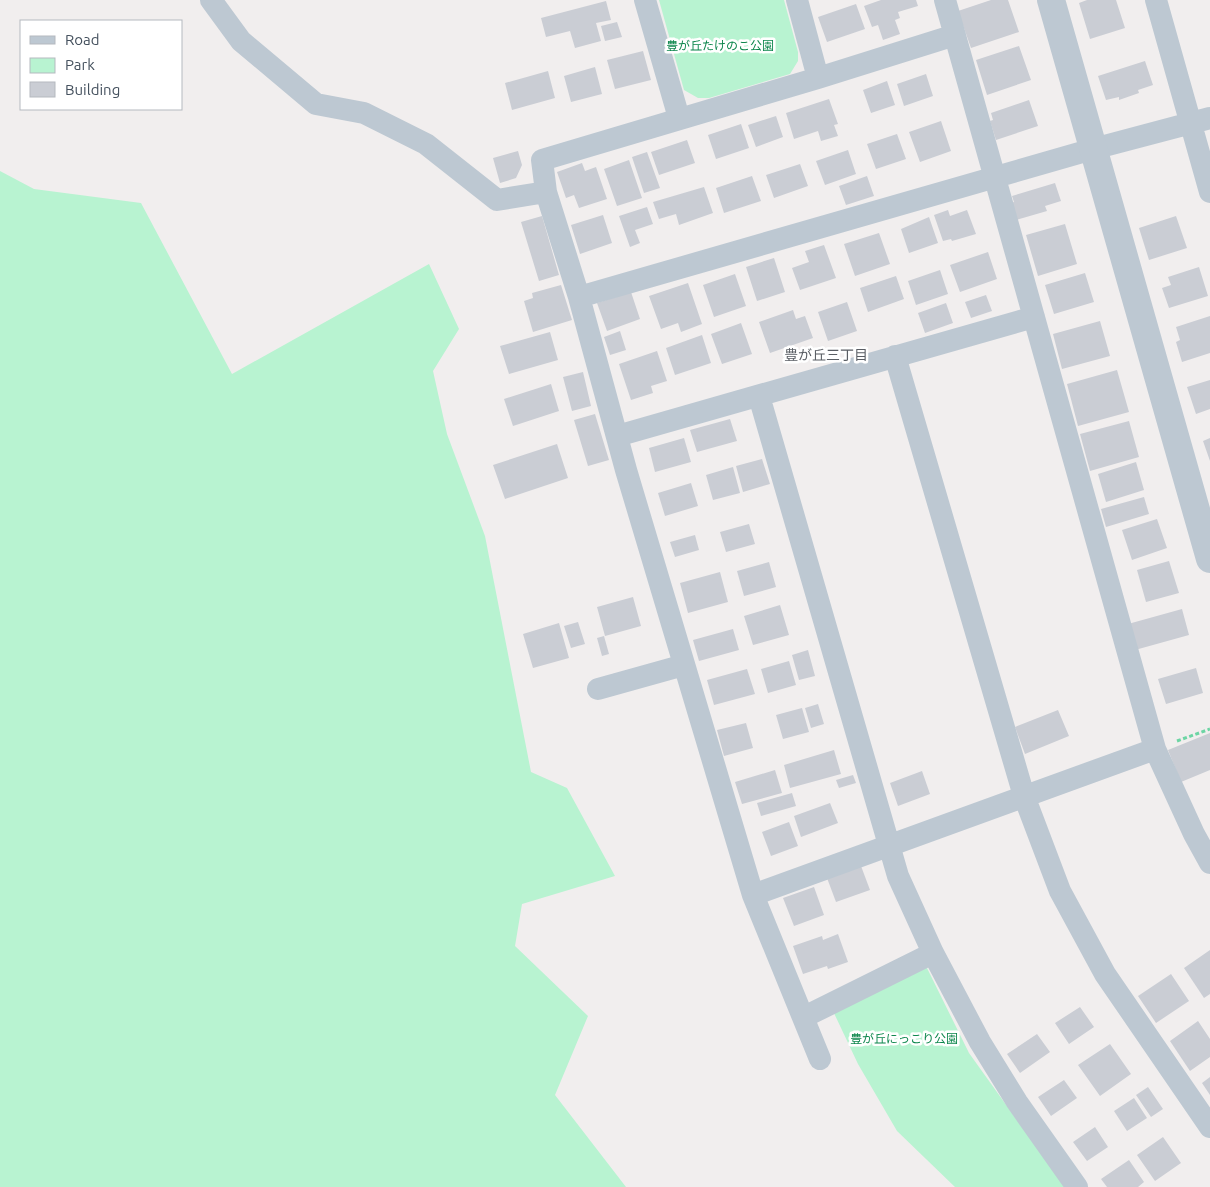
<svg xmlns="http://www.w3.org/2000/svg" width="1210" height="1187" viewBox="0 0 1210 1187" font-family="Ubuntu,'Noto Sans JP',sans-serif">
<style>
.green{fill:#b8f3d1}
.building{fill:#cacdd4}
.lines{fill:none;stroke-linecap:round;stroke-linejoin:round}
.path{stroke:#6dd5a4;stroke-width:3;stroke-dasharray:4 2.5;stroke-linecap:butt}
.minor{stroke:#bdc8d2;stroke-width:22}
.tertiary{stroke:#bdc8d2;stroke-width:28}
.labels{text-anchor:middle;stroke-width:5;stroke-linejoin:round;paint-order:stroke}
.park-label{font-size:12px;fill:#0e874d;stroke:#fff}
.neighbourhood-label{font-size:14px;fill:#5a5e64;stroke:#fff}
</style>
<rect width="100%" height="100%" fill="#f1eeee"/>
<path class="green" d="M659,0H784L798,52V61L790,74L709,98H698L684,90Z
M0,171L34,189L141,203L232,374L429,264L459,329L433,371L447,434L485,536L531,772L567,788L615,876L522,904L515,946L588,1016L555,1095L626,1187H0Z
M926,966L969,1053L1065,1187H955L897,1131L858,1064L833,1011Z"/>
<path class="building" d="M881,0H916L918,6L898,12L900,18L895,20L900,34L883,40L878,25L872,27L864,6Z
M991,0H1008L1019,32L971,48L958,11Z
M1087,0H1116L1125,28L1090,39L1079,3Z
M606,1L611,20L596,23L601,41L575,48L570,31L546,37L541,18Z
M856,4L865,29L827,42L818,17Z
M617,22L622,37L605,41L601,26Z
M1019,46L1031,80L987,95L976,60Z
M643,51L651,80L615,89L607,60Z
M1145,61L1153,85L1138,90L1139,93L1119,100V97L1106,100L1098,76Z
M595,67L602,94L571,102L564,76Z
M548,71L555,98L512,110L505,83Z
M926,74L933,96L904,106L897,84Z
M887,81L895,105L871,113L863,90Z
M829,99L838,124L834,125L838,136L821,141L818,131L794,139L786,113Z
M1029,100L1038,126L996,140L990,121L993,120L991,113Z
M776,116L783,137L756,147L748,125Z
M941,121L951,151L920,162L909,132Z
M741,124L749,148L716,159L708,135Z
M897,134L906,159L876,169L867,144Z
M687,140L695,163L659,175L651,152Z
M848,150L856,174L825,185L816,161Z
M518,151L522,165L516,178L500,183L493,158Z
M647,152L660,188L644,193L632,157Z
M629,160L642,198L617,206L604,169Z
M582,163L585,171L596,167L607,199L579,208L574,195L566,198L557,172Z
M800,164L808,186L774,198L766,175Z
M752,176L761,201L724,213L716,188Z
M867,176L874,196L846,205L839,186Z
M1055,183L1061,201L1045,206L1047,211L1016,220L1011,203L1014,202L1012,196Z
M704,187L713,213L679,225L676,214L659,219L653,202Z
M647,207L653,224L635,230L640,243L630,247L619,216Z
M948,210L950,216L967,210L976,234L952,241L951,239L943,241L934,215Z
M603,215L612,243L580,254L571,225Z
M542,216L559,275L539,281L521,222Z
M1176,216L1187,248L1149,260L1139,228Z
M929,217L938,243L909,253L901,229Z
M1065,224L1077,264L1038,276L1026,235Z
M879,233L890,264L855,276L844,244Z
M824,245L836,278L800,290L792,268L809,262L805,251Z
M988,252L997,279L960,292L950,265Z
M774,258L785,292L757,301L746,267Z
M1199,267L1208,296L1169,308L1162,288L1171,285L1168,277Z
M940,270L948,294L916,305L908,281Z
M1085,273L1094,302L1054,314L1045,285Z
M735,274L746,306L714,317L703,285Z
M896,276L904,299L868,312L860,288Z
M688,283L702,324L681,332L678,323L661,329L649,296Z
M561,285L572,320L533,332L524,301L533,298L532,293Z
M631,292L640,319L607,331L597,303Z
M986,295L992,311L971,318L965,302Z
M847,302L857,331L828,341L818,312Z
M946,303L953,323L925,333L918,313Z
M793,310L796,319L805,316L813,338L770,353L759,322Z
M1210,316V353L1182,362L1176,342L1180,340L1176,327Z
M1100,321L1110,356L1062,369L1053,334Z
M741,323L752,354L722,364L711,334Z
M620,331L626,350L610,355L604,337Z
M550,332L558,360L509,374L500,346Z
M702,335L711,363L675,375L666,348Z
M657,351L667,381L651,386L653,393L631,400L619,364Z
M1117,370L1129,412L1078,426L1067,384Z
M583,372L591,406L572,411L563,377Z
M1210,380V409L1196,414L1187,387Z
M551,384L559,411L513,426L504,399Z
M595,414L609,460L588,466L574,420Z
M730,419L737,441L697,452L690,430Z
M1129,421L1139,457L1090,471L1080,434Z
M684,438L691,462L655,472L649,448Z
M1210,438V461L1203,441Z
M557,444L568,478L505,499L493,465Z
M762,459L770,484L743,492L736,466Z
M1136,462L1144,490L1106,502L1098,474Z
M733,467L740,493L713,500L706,475Z
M691,483L698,506L665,516L658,493Z
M1144,497L1149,514L1106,527L1101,509Z
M1157,519L1167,548L1132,560L1122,530Z
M749,524L755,544L726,552L720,532Z
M695,535L699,550L675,557L670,542Z
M1169,561L1179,593L1146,602L1137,570Z
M769,562L776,587L744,596L737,571Z
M720,572L728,602L688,613L680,583Z
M633,597L641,626L605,636L597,607Z
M780,605L789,635L753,645L744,616Z
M1182,609L1189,635L1135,650L1128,624Z
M578,622L585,644L571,648L564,626Z
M559,623L569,658L533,668L523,634Z
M733,629L739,650L699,661L693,640Z
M604,636L609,654L602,656L597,638Z
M808,650L815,676L799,680L792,655Z
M789,661L796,685L768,693L761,669Z
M1196,668L1203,693L1166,704L1158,679Z
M747,669L755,694L714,705L707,680Z
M818,704L824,724L811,728L805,708Z
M802,708L809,732L783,739L776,715Z
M1058,710L1069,736L1025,754L1015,727Z
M746,723L753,748L724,756L717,730Z
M1210,733V770L1181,782L1168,750Z
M834,750L841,774L790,788L784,765Z
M775,770L782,793L742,804L735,782Z
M922,771L930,794L898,806L890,783Z
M853,775L856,783L839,788L836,780Z
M792,793L796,806L761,816L757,803Z
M830,803L838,823L801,837L794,816Z
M789,822L798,846L771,856L762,832Z
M861,866L870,890L836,902L827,878Z
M814,887L824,915L794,926L783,898Z
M838,934L848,962L828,969L827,966L803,974L793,946L822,936L823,940Z
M1210,950V994L1204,998L1184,968Z
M1171,974L1189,1001L1156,1023L1138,996Z
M1080,1007L1094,1027L1069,1044L1055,1023Z
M1198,1021L1210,1039V1057L1190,1071L1170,1041Z
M1037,1034L1050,1052L1020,1073L1007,1054Z
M1110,1044L1131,1074L1100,1096L1078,1065Z
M1210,1077V1095L1202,1083Z
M1064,1080L1077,1098L1051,1116L1038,1097Z
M1148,1087L1163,1109L1151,1117L1136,1095Z
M1134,1098L1147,1118L1127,1131L1114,1111Z
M1095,1127L1108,1147L1087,1161L1073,1142Z
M1163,1137L1181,1163L1155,1181L1137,1155Z
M1129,1160L1144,1182L1138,1187H1107L1101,1179Z"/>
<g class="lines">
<path class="path" d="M1177,741L1210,729"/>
<path class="minor" d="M211,0L241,41L316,104L364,113L426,144L497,200L546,192
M645,0L679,118
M797,0L818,78
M945,0L1155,749L1194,834L1210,863
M1156,0L1210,192
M579,297L1093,149L1210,118
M895,356L1024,796L1060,891L1105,974L1210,1127
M759,396L898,876L933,953L980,1042L1017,1102L1077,1187
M617,436L1034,317
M598,689L684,665
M753,895L1155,749
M804,1017L933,953
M820,1059L753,895L626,470L579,297L546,192L542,160L818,78L955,35"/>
<path class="tertiary" d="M1051,0L1210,559"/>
</g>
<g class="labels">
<g class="park-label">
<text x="720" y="50">豊が丘たけのこ公園</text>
<text x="904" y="1043">豊が丘にっこり公園</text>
</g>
<g class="neighbourhood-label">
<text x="826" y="360">豊が丘三丁目</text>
</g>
</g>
<rect x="20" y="20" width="162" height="90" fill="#ffffff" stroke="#b5b9bf"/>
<rect x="30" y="36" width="25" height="8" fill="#bdc8d2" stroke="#b5b9bf"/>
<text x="65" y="45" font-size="15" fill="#45515e">Road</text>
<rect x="30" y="58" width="25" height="15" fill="#b8f3d1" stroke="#b5b9bf"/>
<text x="65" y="70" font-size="15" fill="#45515e">Park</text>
<rect x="30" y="82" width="25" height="15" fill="#cacdd4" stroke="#b5b9bf"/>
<text x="65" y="95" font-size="15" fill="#45515e">Building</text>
</svg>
